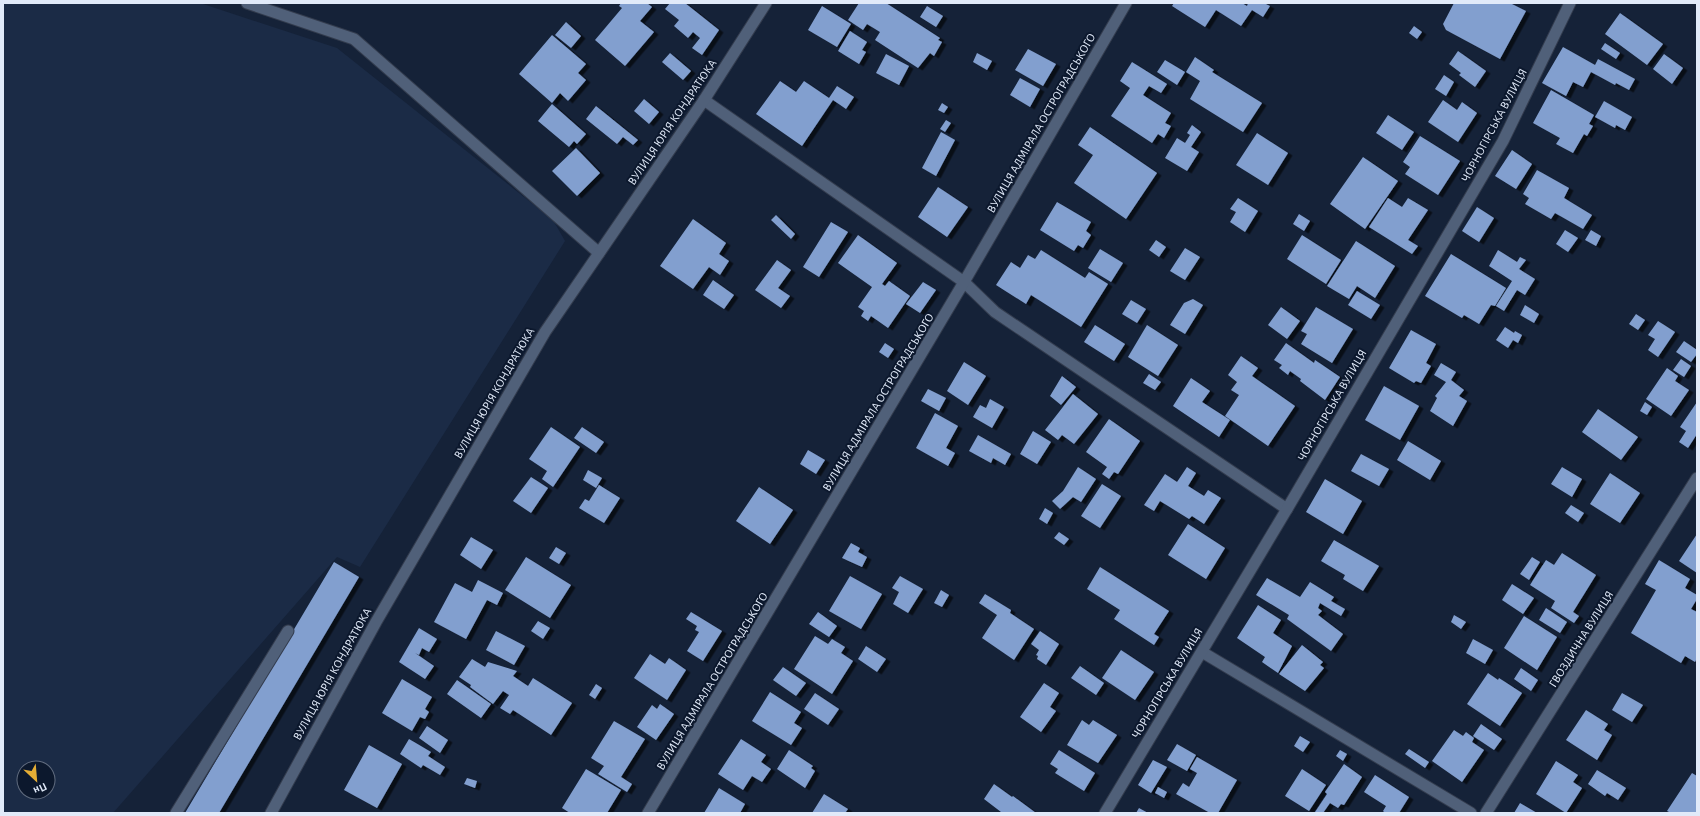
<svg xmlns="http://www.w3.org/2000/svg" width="1700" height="816" viewBox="0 0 1700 816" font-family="'Alegreya Sans',sans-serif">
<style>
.built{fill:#1b2b46;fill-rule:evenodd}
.building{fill:#829fcf;filter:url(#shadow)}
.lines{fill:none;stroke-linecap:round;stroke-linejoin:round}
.service-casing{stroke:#333c4e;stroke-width:13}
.minor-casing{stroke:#333c4e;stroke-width:13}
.tertiary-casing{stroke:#333c4e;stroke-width:13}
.service{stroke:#506079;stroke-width:11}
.minor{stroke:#506079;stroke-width:11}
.tertiary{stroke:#506079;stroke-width:11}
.labels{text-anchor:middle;stroke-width:4;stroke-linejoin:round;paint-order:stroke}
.street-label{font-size:12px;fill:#e1eaf9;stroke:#0c182d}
</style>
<defs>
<filter id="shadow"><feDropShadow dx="4.5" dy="2.5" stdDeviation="0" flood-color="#0009"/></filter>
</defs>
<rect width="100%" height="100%" fill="#152238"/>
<path class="built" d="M3,3H200L337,48L553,220L565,241L360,567L337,557L113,813H3ZM24,768H48V792H24Z"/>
<path class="building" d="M621,3H647L652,7L640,21L654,32L625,66L595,40L622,8L619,6Z
M670,3H685L719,30L702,55L692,48L700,38L693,32L688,38L674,26L679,20L665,9Z
M859,3H886L940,38L938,40L942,42L934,56L930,53L918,68L875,40L880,32L867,24L863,30L848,20Z
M1174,3H1242L1247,6L1248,3H1264L1270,6L1263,17L1252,10L1241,26L1216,10L1205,27L1172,6Z
M1454,3H1510L1526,11L1500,59L1446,30L1443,24Z
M822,6L851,24L837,47L808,30Z
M927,6L943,16L936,27L920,17Z
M1620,13L1663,44L1647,65L1605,34Z
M566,22L581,36L571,48L555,35Z
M1414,26L1422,32L1417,39L1409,33Z
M850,31L867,42L862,50L866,52L859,64L838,51Z
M552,35L586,64L578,73L586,80L568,101L560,93L552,103L519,74Z
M1605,43L1620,53L1616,59L1601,49Z
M1563,47L1595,65L1598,59L1635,79L1629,90L1616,83L1615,85L1591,72L1583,87L1573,82L1566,96L1542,83Z
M1028,49L1056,64L1043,86L1015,70Z
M1458,51L1486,71L1475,87L1459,75L1461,73L1449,64Z
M670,53L691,71L683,80L662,62Z
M977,53L992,61L987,70L973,62Z
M886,54L909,66L899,85L876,73Z
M1664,54L1683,68L1672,84L1653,69Z
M1195,57L1214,70L1212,72L1262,103L1243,132L1190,99L1200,81L1186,72Z
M1165,60L1185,72L1177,85L1157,72Z
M1132,62L1167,84L1161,93L1149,86L1143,95L1171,113L1165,123L1171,126L1164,138L1158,134L1152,143L1111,116L1130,88L1120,81Z
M1444,75L1454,82L1446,96L1435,89Z
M1020,78L1040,89L1030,107L1010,95Z
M780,81L796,92L804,81L829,98L837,86L854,97L846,109L833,100L802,146L756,114Z
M1551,90L1594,115L1589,124L1593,126L1587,136L1584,134L1573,153L1556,144L1560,138L1533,123Z
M644,99L659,112L649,124L634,111Z
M1443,100L1457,110L1462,102L1477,113L1458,142L1428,122Z
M1604,101L1632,117L1625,130L1616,125L1615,128L1595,117Z
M942,103L948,107L944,113L938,110Z
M552,104L586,134L577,144L574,141L569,147L538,121Z
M596,106L638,140L633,145L623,137L617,144L586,119Z
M1388,115L1414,132L1402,150L1376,133Z
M946,120L951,123L945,132L940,129Z
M1192,125L1201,132L1191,147L1199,152L1187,171L1165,158L1177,138L1185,143L1190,135L1187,133Z
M1090,127L1157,173L1126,219L1074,183L1093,155L1078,145Z
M941,132L955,140L936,176L922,168Z
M1257,133L1288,153L1268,185L1236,165Z
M1420,136L1460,161L1438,195L1405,174L1410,167L1403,162Z
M576,148L600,173L577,196L552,171Z
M1512,150L1532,164L1516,189L1495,176Z
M1363,157L1398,181L1365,229L1330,204Z
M1537,170L1569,188L1564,198L1592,215L1583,229L1555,213L1551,219L1525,204L1529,198L1523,194Z
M938,187L968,207L947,237L918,217Z
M1238,198L1258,211L1245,232L1230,222L1236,212L1230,209Z
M1388,198L1402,207L1408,198L1428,210L1408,240L1418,246L1412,254L1369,227Z
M1057,202L1091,222L1086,231L1091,235L1083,248L1078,245L1074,251L1040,230Z
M1477,207L1494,218L1479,242L1462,231Z
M1299,214L1310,221L1304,231L1293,224Z
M776,215L795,234L791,239L771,220Z
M693,219L726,243L719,254L729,261L720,275L709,267L693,289L660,266Z
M831,222L848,232L819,277L803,267Z
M1565,230L1578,238L1568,252L1556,244Z
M1591,230L1601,236L1596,246L1585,240Z
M858,235L897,263L882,284L885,286L889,281L910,296L888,328L871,316L868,321L861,316L864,311L858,307L872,287L838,263Z
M1302,235L1341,260L1326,284L1287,259Z
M1156,240L1166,247L1159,257L1149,250Z
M1356,241L1395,266L1375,298L1357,286L1349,299L1327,286Z
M1185,248L1200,257L1185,280L1170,271Z
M1100,249L1123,263L1111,282L1088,268Z
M1041,250L1085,278L1089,272L1108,284L1081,327L1031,295L1026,304L996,285L1011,262L1020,268L1028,255L1035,259Z
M1498,250L1517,262L1520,257L1526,260L1519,269L1535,279L1525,295L1517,290L1504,311L1496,306L1512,281L1489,266Z
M1451,254L1506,288L1495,306L1491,305L1479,324L1464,315L1462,318L1425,296Z
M777,260L791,270L778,288L790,296L781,308L755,290Z
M713,280L734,295L724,309L703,295Z
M923,282L936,290L920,313L906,304Z
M1357,291L1380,305L1371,319L1348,305Z
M1193,299L1203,305L1185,334L1170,325L1184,303Z
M1131,300L1146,309L1137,323L1122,314Z
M1525,305L1539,314L1534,323L1520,315Z
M1281,307L1300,321L1287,339L1268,325Z
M1316,307L1353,329L1332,363L1301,344L1307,334L1301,331Z
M1636,314L1645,320L1638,330L1629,324Z
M1658,321L1675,332L1658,357L1648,350L1655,339L1648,335Z
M1095,325L1125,344L1114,361L1084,342Z
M1147,325L1178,345L1158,376L1128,357Z
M1505,327L1514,333L1515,331L1522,335L1518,343L1513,340L1508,348L1496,340Z
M1411,330L1436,344L1426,363L1431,366L1421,383L1416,381L1414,383L1389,368Z
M1684,341L1697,350V354L1691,362L1676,352Z
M885,343L894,349L888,358L879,352Z
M1286,343L1314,363L1315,360L1340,377L1325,400L1300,381L1301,379L1290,371L1288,375L1279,368L1282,365L1274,360Z
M1241,356L1258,368L1252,376L1295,406L1268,446L1225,416L1239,395L1231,390L1237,382L1228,375Z
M1681,359L1691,366L1684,377L1673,370Z
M964,362L986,376L968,405L947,391Z
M1441,363L1456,372L1451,380L1464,390L1459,396L1467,401L1453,426L1430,411L1437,398L1435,396L1446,382L1434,375Z
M1667,368L1678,376L1675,381L1689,390L1671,416L1646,399Z
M1149,374L1161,382L1155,390L1143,383Z
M1062,376L1076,387L1061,405L1050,396Z
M1191,378L1210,391L1202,402L1230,420L1219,437L1173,406Z
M1384,386L1419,406L1400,440L1365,420Z
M928,389L946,398L939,411L921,401Z
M1073,394L1098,414L1074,444L1062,435L1058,440L1045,430Z
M990,399L1004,407L992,428L973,417L980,405L986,408Z
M1645,402L1652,407L1647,415L1640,411Z
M1697,402V434L1688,448L1679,442L1686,431L1680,427Z
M1598,409L1638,437L1621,460L1582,432Z
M935,413L958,426L946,448L955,453L948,466L916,448Z
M1109,419L1140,441L1118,474L1114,472L1109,479L1102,474L1107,467L1086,452Z
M551,427L580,447L553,487L542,479L547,471L529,459Z
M582,427L604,442L596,453L574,438Z
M1033,431L1051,442L1037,464L1020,454Z
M978,435L1011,454L1005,465L993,458L991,463L969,451Z
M1408,441L1441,461L1430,480L1397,460Z
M808,450L825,460L816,474L800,464Z
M1361,454L1389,469L1379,486L1351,471Z
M1078,467L1096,479L1081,502L1073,497L1060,509L1052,501L1063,491Z
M1187,467L1196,473L1188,486L1204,496L1208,490L1221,498L1204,524L1192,516L1189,519L1160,501L1154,511L1144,505L1165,474L1177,482Z
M1562,467L1582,479L1572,497L1551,484Z
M588,470L602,478L596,488L583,480Z
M1610,473L1640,493L1620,523L1590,504Z
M531,477L548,488L531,513L513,501Z
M1325,479L1362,501L1343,534L1306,512Z
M1102,484L1121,496L1100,528L1081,516Z
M599,485L620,498L604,523L579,508L585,499L589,501Z
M759,487L793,510L770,544L736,521Z
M1571,505L1584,513L1578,522L1565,513Z
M1045,508L1053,513L1047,524L1039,519Z
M1188,524L1225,548L1206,579L1168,555Z
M1059,532L1069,539L1064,545L1054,538Z
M1697,534V573L1679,561Z
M471,537L493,550L481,569L460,555Z
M1334,540L1379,566L1363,591L1343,579L1345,575L1321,561Z
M851,543L860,548L858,552L867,557L862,567L842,558Z
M556,547L566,553L559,564L549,558Z
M1562,553L1596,575L1573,612L1579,616L1574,623L1551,608L1555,601L1530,585L1546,560L1554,565Z
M526,557L571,585L550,618L505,590Z
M1532,557L1540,562L1529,580L1520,574Z
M1659,560L1690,579L1685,588L1697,595V599L1691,609L1697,612V658L1695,662L1685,656L1681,663L1631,633L1656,590L1645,584Z
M334,562L359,577L219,813H185Z
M1100,567L1169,611L1154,634L1159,637L1154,645L1114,619L1120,610L1087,589Z
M850,576L882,594L861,629L829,611Z
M900,576L923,589L908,613L893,604L899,592L892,588Z
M1267,578L1300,597L1310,582L1334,597L1331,601L1345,609L1341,616L1320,603L1318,608L1322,611L1318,615L1343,634L1331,651L1287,619L1289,615L1256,595Z
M478,580L503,593L497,605L487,600L466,639L434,622L455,583L472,592Z
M1512,584L1534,598L1523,614L1502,600Z
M941,590L949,595L942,607L934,603Z
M985,594L1011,610L1010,613L1034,629L1014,660L982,638L997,615L979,603Z
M1258,605L1281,620L1273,633L1292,646L1278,673L1262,662L1265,657L1237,638Z
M1546,608L1567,622L1560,633L1539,620Z
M691,612L722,631L703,661L687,651L699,632L695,630L697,626L686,619Z
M818,612L837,626L829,637L809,624Z
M1454,615L1466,622L1461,629L1451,622Z
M1524,616L1557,637L1537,670L1504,648Z
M538,621L550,628L543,639L531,631Z
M419,628L437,639L429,652L422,648L419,655L415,653L434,666L425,679L399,662Z
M496,631L525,646L514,665L486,650Z
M1040,631L1059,644L1046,665L1037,659L1038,656L1036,655L1039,650L1031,644Z
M815,636L828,644L832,639L845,647L841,653L853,661L832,694L794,669Z
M1473,639L1493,650L1485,664L1466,653Z
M1302,645L1323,662L1320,665L1324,668L1305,691L1279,674Z
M866,646L886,659L877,672L858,659Z
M1121,650L1154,672L1135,700L1102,678Z
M650,654L665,664L669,658L686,670L667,700L634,678Z
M472,659L485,667L488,662L517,671L513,676L528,686L533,678L572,703L551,735L513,710L510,714L500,708L509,695L503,691L493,704L470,687L471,685L459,677Z
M1080,666L1104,683L1096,695L1071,678Z
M783,667L806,683L796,696L773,680Z
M1521,668L1538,680L1531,691L1514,679Z
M1488,673L1498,680L1499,678L1522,693L1500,726L1467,704Z
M402,679L432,697L425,709L429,712L425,719L420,717L412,731L382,713Z
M457,680L491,704L481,718L447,694Z
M1044,683L1059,693L1050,707L1056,711L1041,732L1020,717Z
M596,684L602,688L595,699L589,695Z
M770,692L801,712L794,723L802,728L791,745L752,721Z
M815,693L839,709L828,725L804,709Z
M1622,693L1643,705L1632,722L1612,710Z
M660,704L674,714L656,740L637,727L652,705L657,709Z
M1586,710L1608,724L1604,730L1612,735L1597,760L1566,740Z
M1082,720L1089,725L1093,720L1117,735L1098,763L1067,745Z
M614,721L645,739L621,777L632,784L627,792L598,774L604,766L591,758Z
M1481,724L1502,739L1494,750L1473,736Z
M427,726L448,740L440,753L419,738Z
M1454,730L1463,736L1466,732L1474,738L1472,742L1484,750L1462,782L1432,761Z
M1300,736L1310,742L1303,752L1294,746Z
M409,739L431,752L428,756L445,767L440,775L423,765L421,768L400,754Z
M741,739L766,755L761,762L771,769L762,782L752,776L743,790L718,774Z
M1177,744L1196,755L1187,771L1167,760Z
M369,745L402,764L377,808L344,790Z
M1409,749L1429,762L1425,768L1405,754Z
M789,750L813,766L811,768L815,771L805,788L777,769Z
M1059,750L1095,773L1084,791L1055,773L1058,769L1050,764Z
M1340,750L1347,754L1343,761L1336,756Z
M1197,757L1237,780L1218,813H1210L1176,794L1183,783L1189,787L1197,773L1190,769Z
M1153,760L1167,767L1151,793L1138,785Z
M1556,761L1578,775L1573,782L1582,788L1566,813L1536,794Z
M1344,764L1362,777L1344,805L1341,804L1338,808L1330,803L1323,813H1317L1315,812L1327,794L1325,792Z
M586,769L621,790L607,813H570L562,808Z
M1302,769L1326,785L1309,811L1285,796Z
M1597,770L1626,788L1618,800L1607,793L1605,796L1588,784Z
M1692,773L1697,776V813H1671L1667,811Z
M1375,775L1409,797L1399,813H1385L1383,811L1386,806L1364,792Z
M467,778L477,781L475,788L464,784Z
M994,784L1012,797L1013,796L1036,813H1000L1001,812L984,799Z
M1158,787L1167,792L1164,798L1155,793Z
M719,788L745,804L740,813H704Z
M824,794L848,809L845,813H812Z
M1520,803L1537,813H1514Z
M1139,808L1148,813H1136Z"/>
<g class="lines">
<g class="service-casing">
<path id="service" d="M704,100L964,282L995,312L1287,509
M1202,652L1471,813
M176,813L288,631"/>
</g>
<g class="minor-casing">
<path id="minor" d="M247,3L354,39L599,253
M648,813L964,282L1126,3
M1105,813L1287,509L1503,141L1570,3
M1486,813L1697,478"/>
</g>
<g class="tertiary-casing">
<path id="tertiary" d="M271,813L376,622L545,332L704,100L766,3"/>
</g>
<use href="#service" class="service"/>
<use href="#minor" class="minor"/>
<use href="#tertiary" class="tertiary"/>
</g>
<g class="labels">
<g class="street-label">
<text transform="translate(672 122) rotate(-56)" y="4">ВУЛИЦЯ ЮРІЯ КОНДРАТЮКА</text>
<text transform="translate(1041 123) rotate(-60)" y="4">ВУЛИЦЯ АДМІРАЛА ОСТРОГРАДСЬКОГО</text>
<text transform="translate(1494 125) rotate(-62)" y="4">ЧОРНОГІРСЬКА ВУЛИЦЯ</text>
<text transform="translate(494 393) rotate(-60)" y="4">ВУЛИЦЯ ЮРІЯ КОНДРАТЮКА</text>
<text transform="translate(878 402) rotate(-59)" y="4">ВУЛИЦЯ АДМІРАЛА ОСТРОГРАДСЬКОГО</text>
<text transform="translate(1332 405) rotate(-60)" y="4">ЧОРНОГІРСЬКА ВУЛИЦЯ</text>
<text transform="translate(1581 639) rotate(-58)" y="4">ГВОЗДИЧНА ВУЛИЦЯ</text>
<text transform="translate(332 674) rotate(-61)" y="4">ВУЛИЦЯ ЮРІЯ КОНДРАТЮКА</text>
<text transform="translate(712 681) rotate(-59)" y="4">ВУЛИЦЯ АДМІРАЛА ОСТРОГРАДСЬКОГО</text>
<text transform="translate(1167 683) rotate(-59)" y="4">ЧОРНОГІРСЬКА ВУЛИЦЯ</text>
</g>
</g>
<rect width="1700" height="816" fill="none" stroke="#e1eaf9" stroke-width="8"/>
<g transform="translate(36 780) rotate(154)"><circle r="19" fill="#0c182d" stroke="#616c7f"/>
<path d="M0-3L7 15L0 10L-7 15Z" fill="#e4ad35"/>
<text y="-6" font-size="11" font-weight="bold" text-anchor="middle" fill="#e1eaf9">Пн</text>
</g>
</svg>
